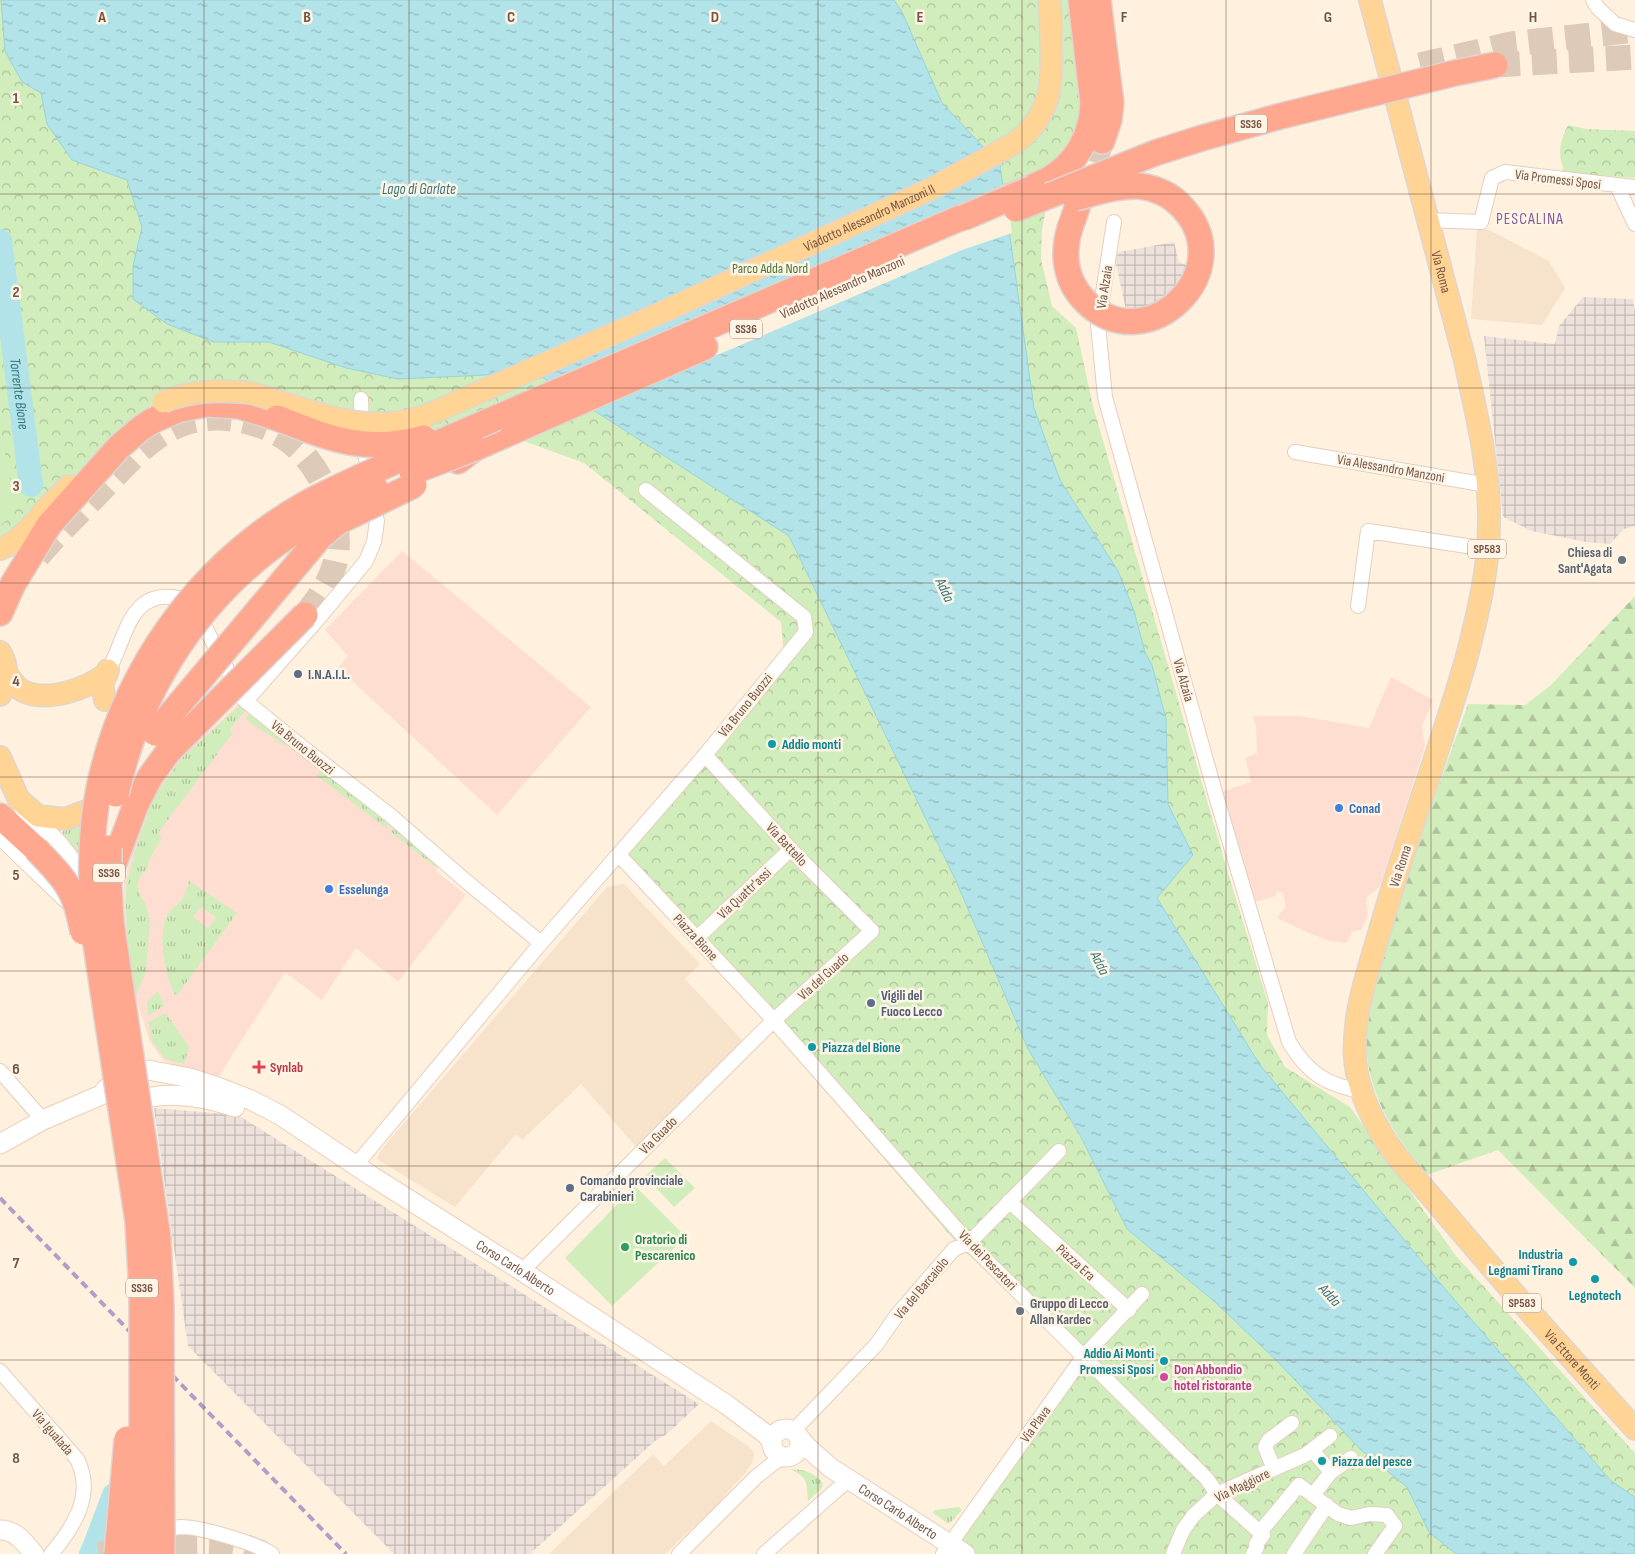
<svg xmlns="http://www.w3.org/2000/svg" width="1635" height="1554" viewBox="0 0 1635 1554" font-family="'Sofia Sans Condensed',sans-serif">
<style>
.residential{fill:#f7e2cc}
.commercial{fill:#ffded2}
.industrial{fill:url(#industrial-grid)}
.grass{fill:url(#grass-tufts);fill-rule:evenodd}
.forest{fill:url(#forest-firs)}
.park{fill:url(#park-crowns)}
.pitch{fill:#d1edbc}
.water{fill:url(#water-ripples);stroke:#97d4dc}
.pier{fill:#fff1de}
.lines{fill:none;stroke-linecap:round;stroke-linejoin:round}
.river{stroke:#b1e3e9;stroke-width:24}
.highway-tunnel{stroke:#ddcab8;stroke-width:25;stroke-dasharray:25 12;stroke-linecap:butt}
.street-casing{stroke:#e5cebd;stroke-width:16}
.secondary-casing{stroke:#ebcfb9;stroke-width:21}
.primary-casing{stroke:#ded6d2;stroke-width:24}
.highway-casing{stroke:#ded6d2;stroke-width:28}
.street{stroke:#fff;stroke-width:14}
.secondary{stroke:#fff;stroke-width:19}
.primary{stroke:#ffd495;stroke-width:21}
.highway{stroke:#ffa88f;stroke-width:25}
.rail{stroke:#b39dc8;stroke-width:4;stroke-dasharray:8 5;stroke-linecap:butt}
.primary-bridge-casing{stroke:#ded6d2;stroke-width:24;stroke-linecap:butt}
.highway-bridge-casing{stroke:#ded6d2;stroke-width:28;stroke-linecap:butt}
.primary-bridge{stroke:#ffd495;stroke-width:21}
.highway-bridge{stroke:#ffa88f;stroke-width:25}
.grid{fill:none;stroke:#775444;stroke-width:1;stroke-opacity:0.55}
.worship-dot{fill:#6b7280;stroke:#fff5e7;stroke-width:2}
.service-dot{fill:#5c6f8a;stroke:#fff5e7;stroke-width:2}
.culture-dot{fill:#0f9aa8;stroke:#fff5e7;stroke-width:2}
.shop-dot{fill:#3f7fe0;stroke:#fff5e7;stroke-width:2}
.health-dot{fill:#e0444e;stroke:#fff5e7;stroke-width:2}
.leisure-dot{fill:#2e9e5b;stroke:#fff5e7;stroke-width:2}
.hotel-dot{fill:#d1479c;stroke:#fff5e7;stroke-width:2}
.labels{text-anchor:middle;stroke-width:5;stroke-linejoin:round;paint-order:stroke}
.shield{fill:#fff5e7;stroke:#a08475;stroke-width:1}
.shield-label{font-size:12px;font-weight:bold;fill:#775444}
.street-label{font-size:14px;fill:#775444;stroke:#fff5e7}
.park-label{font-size:14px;fill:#4d7839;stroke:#fff5e7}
.worship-label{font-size:14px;font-weight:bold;fill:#5b616d;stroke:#fff5e7;text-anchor:end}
.service-label{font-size:14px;font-weight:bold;fill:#4e5e75;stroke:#fff5e7;text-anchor:start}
.culture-label{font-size:14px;font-weight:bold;fill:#0d838f;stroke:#fff5e7;text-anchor:start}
.shop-label{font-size:14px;font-weight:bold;fill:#366cbe;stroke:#fff5e7;text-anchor:start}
.health-label{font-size:14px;font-weight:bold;fill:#be3a42;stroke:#fff5e7;text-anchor:start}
.leisure-label{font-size:14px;font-weight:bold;fill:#27864d;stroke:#fff5e7;text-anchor:start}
.hotel-label{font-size:14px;font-weight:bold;fill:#b23c85;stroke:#fff5e7;text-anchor:start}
.water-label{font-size:15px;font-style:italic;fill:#36757e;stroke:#fff5e7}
.quarter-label{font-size:16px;letter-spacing:1px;fill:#855f9b;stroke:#fff5e7}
.grid-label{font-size:16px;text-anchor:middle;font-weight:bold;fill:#775444;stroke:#fff5e7;stroke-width:5;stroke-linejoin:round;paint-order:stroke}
</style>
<defs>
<pattern id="industrial-grid" width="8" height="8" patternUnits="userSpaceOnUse" patternTransform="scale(1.25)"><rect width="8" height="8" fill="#ece2db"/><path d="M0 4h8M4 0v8" fill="none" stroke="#c4bab3"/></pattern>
<pattern id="grass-tufts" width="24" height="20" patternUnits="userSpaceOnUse" patternTransform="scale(1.25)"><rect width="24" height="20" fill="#d1edbc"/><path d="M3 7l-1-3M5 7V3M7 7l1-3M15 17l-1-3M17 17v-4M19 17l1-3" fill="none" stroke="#aec39a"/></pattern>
<pattern id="forest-firs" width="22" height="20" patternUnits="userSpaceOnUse" patternTransform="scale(1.25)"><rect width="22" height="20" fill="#d1edbc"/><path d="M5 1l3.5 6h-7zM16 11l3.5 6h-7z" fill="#aec39a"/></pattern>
<pattern id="park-crowns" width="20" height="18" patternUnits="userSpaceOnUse" patternTransform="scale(1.25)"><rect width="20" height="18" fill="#d1edbc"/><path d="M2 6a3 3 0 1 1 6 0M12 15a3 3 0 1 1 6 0" fill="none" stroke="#aec39a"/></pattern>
<pattern id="water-ripples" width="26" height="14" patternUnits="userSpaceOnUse" patternTransform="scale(1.25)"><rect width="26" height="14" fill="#b1e3e9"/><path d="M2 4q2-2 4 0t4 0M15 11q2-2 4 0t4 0" fill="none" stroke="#95bbbe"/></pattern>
</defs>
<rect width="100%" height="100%" fill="#fff1de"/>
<path class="residential" d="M1477,228L1489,230L1549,261L1565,288L1542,325L1471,319Z
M624,884L700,964L685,979L745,1043L637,1148L581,1084L522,1140L516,1134L455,1207L377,1159L379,1153L392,1137L607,887Z
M711,1421L748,1446L754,1452L753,1461L746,1472L715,1507L665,1554H549L653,1454L664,1466Z"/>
<path class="commercial" d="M402,551L591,707L497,815L338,668L348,656L325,630Z
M1391,677L1433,700L1422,726L1425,746L1380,886L1366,898L1368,916L1361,930L1353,931L1346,943L1331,941L1311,934L1277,918L1286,906L1283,893L1276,891V896L1254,902L1218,793L1251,782L1245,758L1257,753L1256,727L1253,716H1300L1369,728Z
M239,704L439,865L436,871L466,895L398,982L356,948L322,1000L285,972L216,1081L164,1061L150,1042L135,996L126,943L124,885L132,850L151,798L181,757Z"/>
<path class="industrial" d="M1174,242L1179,262L1202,272L1130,329L1115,259L1119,252Z
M1583,297L1634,299L1633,301L1635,311V526L1624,529L1610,544L1586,542L1532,531L1503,517L1484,336L1555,344L1559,326Z
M154,1108L238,1115L699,1404L667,1434L655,1441L530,1554H394L188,1346Z"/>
<path class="grass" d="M239,706L245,711L230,729L232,734L158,833L162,837L149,860L148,868L139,878L137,886L141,897L145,902L150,921L146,972L136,995L128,944L126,913V887L135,850L153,799L182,758Z
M249,714L287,742L284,745L245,719Z
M321,770L389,825L386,828L316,775Z
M85,823L83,862L62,840L63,828Z
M394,828L436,865L435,867L391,832Z
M189,881L237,913L178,994L175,995C165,976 157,936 167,916C171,909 177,905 182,899C186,894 187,886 189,881ZM202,907L216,918L208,928L193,917Z
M158,991L164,1006L148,1016L147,1002Z
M166,1013L189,1047L184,1064L165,1059L152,1041L148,1022Z
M790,1469C803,1469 814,1472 823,1483L822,1488L808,1501C806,1482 809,1478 790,1469Z
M959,1507L962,1510L950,1523H947L933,1513L935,1510Z"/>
<path class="forest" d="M1635,596V1288L1498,1150L1427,1175C1400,1142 1375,1107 1368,1063C1361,1021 1378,977 1390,937C1412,859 1440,781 1468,704L1525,705L1551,685Z"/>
<path class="park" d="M0,0H1072L1084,111L1077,141L1053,174L1042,229L1041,259L1052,306L1076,328L1093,406L1228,873L1268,1003L1267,1035L1285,1067L1350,1107L1456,1256L1635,1453V1554H940L1080,1357L960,1247L621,854L784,655L781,622L584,463L513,437L463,447L233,409L172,414L73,480L0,546Z
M1568,125L1586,129L1635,131V178L1562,172L1563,167C1557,152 1561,139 1568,125Z"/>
<path class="pitch" d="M0,428L16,511L0,526Z
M665,1158L695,1188L674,1207L645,1176Z
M635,1186L686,1237L612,1306L565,1258Z"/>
<path class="water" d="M1,0H894L902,12L942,103L1000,165L1034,408L1060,480L1118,571L1134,611L1145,652L1152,665L1166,719L1168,804L1193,855L1157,898L1260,1065L1440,1283L1611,1481L1635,1497V1554H1456L1429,1532L1407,1487L1360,1449L1278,1362L1215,1302L1127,1229L1081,1137L1028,1049L956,881L789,536L531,370L512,367L486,375L398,379L346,368L269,342H214L167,324L133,299V266L142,227L127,180L72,160L47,124L41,93L22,82L5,51Z"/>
<path class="pier" d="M1006,187L1012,233L962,250L589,410L550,385Z"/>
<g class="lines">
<g class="river">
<path id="s1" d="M0,241L31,485"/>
<path d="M91,1554L95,1545L114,1495"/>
</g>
<path class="highway-tunnel" d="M1420,65L1511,44L1635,30
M1495,65L1635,57
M1081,197L1102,141
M38,556C59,532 83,509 106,485C129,462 150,436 182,424C215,412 257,419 286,439C322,463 345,521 335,563C330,583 318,599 305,615
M99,1554C146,1547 193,1536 240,1545C247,1547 255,1550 262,1553"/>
<g class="street-casing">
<path id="street" d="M1593,0L1598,8L1615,24L1635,30
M1617,186L1635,224
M1427,220L1481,222L1492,178L1505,172L1635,187
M1114,222L1098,325L1105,397L1216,796L1289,1042C1309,1075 1326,1084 1363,1092
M361,399L362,427L366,459
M1295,452L1487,485
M1358,606L1368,531L1487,549
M206,629L242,698L301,746L390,815L467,882L541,943
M107,673C126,641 128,588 178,598
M246,701L318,619L366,561L374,542L377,521L375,514
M0,838L70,905
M619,855L768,1014L969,1243L1207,1479L1217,1494L1263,1535L1256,1544L1257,1547L1253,1554
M697,938L791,849
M0,1071L43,1120
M356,1165L536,949L705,755L806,632L804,617L646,490
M1009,1201L1129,1310
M522,1271L773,1021L872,931L795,854L705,755
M0,1371L77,1459C95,1494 74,1527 51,1554
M798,1436L796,1428L876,1345L897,1315L954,1249L969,1243L1059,1151
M1312,1450L1331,1472
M1274,1469L1265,1447L1269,1440L1292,1423
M1313,1495L1331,1472L1351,1458
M157,1531C165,1530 173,1528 181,1527C201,1527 255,1543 272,1554
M1260,1532L1299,1485L1338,1514L1351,1518L1369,1514L1387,1515L1395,1526L1375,1554
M679,1554L756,1477L775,1462L785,1457
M764,1554L848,1480
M943,1554L1083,1357L1142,1294
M1173,1554L1183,1530L1194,1515L1217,1494L1305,1455L1330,1436
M1294,1554L1327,1505"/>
</g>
<g class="secondary-casing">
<g id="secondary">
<path d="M24,808L28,813L59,845L82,875"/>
<path id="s2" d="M148,1070L190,1078L218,1087L251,1100L280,1115L373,1177L522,1271L727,1405L767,1435L771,1441"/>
<path d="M151,1097C179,1092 208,1098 235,1107"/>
<path d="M0,1144L43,1120L101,1095L108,1087"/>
<circle cx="786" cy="1443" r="14"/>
<path id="s3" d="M798,1436L808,1448L831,1468L965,1554"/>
<path d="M0,1530C15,1529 26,1544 34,1554"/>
</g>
</g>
<g class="primary-casing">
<g id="primary">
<path id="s4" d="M1370,0L1464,357C1476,412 1490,467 1489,524C1489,568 1478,613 1467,656C1441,748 1406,837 1380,930C1368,972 1352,1014 1355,1059C1358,1095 1377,1130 1398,1158L1530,1312L1635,1429"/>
<path id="s5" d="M473,395L645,320L931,189L1015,143C1052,115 1052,85 1051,43C1051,28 1051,14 1049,0"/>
<path d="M0,549C20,541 33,525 47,508C54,501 62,493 69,486"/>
<path d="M0,652C9,667 8,681 0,695"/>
<path d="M7,674C11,680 15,687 23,691C47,703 87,689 107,673"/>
<path d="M105,700L102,685L108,670"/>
<path d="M0,757L19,800L38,816L65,819L89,810"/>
</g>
</g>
<g class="highway-casing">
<path id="highway" d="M1098,0L1111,103L1109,120L1102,141
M1070,228L1077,208
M496,418L1046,181C1076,165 1092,136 1093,103L1081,0
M458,461L475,448L705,347
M0,613L13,584L49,525L119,447L140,429L152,421L177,410L205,404L239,406L277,418
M0,816L36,849
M109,877L136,804L150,777L168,752"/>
</g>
<use href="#street" class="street"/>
<use href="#secondary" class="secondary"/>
<use href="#primary" class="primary"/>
<use href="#highway" class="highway"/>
<path class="rail" d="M0,1198L346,1554"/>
<g class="primary-bridge-casing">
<path id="primary-bridge" d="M163,402C192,390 220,390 251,393C299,406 355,432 405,421C429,417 451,404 473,395"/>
</g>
<g class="highway-bridge-casing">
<path id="highway-bridge" d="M1016,209L1155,153L1202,138L1281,116L1455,73L1495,65
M963,218L1033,188
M1070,228C1062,254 1065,281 1086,302C1147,362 1242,270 1182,207C1171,195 1155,188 1139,186C1118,185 1095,193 1075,198
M277,418C331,439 365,454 424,438
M412,472L475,448
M155,733L320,537L338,522L414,485
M168,752L305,615
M116,794C137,698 190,611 267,551C300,525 338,507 376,489
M109,848V884L111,922L158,1238L161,1305L162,1554
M36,849C49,863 64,877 72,894C78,906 80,919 83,932
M117,1554L127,1439
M142,1554V1294L138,1222L95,938C91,888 89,838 99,788C123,671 198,567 300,507C321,495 343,485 365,475C408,455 453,437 496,418"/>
</g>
<use href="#primary-bridge" class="primary-bridge"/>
<use href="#highway-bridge" class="highway-bridge"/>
</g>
<path class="grid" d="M204,0V1554M409,0V1554M613,0V1554M818,0V1554M1022,0V1554M1226,0V1554M1431,0V1554M0,194H1635M0,388H1635M0,583H1635M0,777H1635M0,971H1635M0,1166H1635M0,1360H1635"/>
<g class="worship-dot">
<circle cx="1622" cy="560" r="5"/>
<circle cx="1020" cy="1311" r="5"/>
</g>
<g class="service-dot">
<circle cx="298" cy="674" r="5"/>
<circle cx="871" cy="1003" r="5"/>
<circle cx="570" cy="1188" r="5"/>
</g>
<g class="culture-dot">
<circle cx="772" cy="744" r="5"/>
<circle cx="812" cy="1047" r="5"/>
<circle cx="1573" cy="1262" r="5"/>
<circle cx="1595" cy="1279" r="5"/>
<circle cx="1164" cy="1361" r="5"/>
<circle cx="1322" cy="1461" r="5"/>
</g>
<g class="shop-dot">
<circle cx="1339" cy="808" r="5"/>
<circle cx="329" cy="889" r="5"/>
</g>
<path class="health-dot" d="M256.5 1059.5h5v5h5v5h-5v5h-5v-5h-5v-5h5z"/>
<circle class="leisure-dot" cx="625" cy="1247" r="5"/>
<circle class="hotel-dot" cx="1164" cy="1377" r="5"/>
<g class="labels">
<g class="shield">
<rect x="1235" y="114.5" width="32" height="19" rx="4"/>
<rect x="730" y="319.5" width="32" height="19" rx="4"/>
<rect x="1468" y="539.5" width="38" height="19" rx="4"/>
<rect x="93" y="863.5" width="32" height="19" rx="4"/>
<rect x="126" y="1278.5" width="32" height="19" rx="4"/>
<rect x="1503" y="1293.5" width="38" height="19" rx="4"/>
</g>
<g class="shield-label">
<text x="1251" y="128">SS36</text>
<text x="746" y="333">SS36</text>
<text x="1487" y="553">SP583</text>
<text x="109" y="877">SS36</text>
<text x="142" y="1292">SS36</text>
<text x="1522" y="1307">SP583</text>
</g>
<g class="street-label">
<text transform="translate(1558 179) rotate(7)" y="5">Via Promessi Sposi</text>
<text dy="5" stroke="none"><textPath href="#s5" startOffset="434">Viadotto Alessandro Manzoni II</textPath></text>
<text dy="5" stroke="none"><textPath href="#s4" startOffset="281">Via Roma</textPath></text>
<text transform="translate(842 287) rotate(-24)" y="5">Viadotto Alessandro Manzoni</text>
<text transform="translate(1104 287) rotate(-81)" y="5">Via Alzaia</text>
<text transform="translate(1391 468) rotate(10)" y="5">Via Alessandro Manzoni</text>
<text transform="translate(1184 680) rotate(74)" y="5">Via Alzaia</text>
<text transform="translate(745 705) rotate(-51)" y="5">Via Bruno Buozzi</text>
<text transform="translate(303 747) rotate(39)" y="5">Via Bruno Buozzi</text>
<text transform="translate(787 844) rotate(47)" y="5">Via Battello</text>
<text transform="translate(1400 866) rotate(-72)" y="5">Via Roma</text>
<text transform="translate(744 893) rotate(-43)" y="5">Via Quattr'assi</text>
<text transform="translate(696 937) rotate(47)" y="5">Piazza Bione</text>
<text transform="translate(823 976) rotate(-42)" y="5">Via del Guado</text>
<text transform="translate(658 1135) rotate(-45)" y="5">Via Guado</text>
<text transform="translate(988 1260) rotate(46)" y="5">Via dei Pescatori</text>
<text transform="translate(1076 1262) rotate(42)" y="5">Piazza Era</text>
<text dy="5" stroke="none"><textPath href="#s2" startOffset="421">Corso Carlo Alberto</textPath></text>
<text transform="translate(921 1288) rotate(-50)" y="5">Via del Barcaiolo</text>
<text dy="5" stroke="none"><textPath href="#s4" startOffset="1468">Via Ettore Monti</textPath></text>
<text transform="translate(1035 1424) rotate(-54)" y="5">Via Plava</text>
<text transform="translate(53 1432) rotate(49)" y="5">Via Igualada</text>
<text transform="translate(1242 1485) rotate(-26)" y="5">Via Maggiore</text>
<text dy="5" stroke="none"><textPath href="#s3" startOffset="126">Corso Carlo Alberto</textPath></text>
</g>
<g class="park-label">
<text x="770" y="273">Parco Adda Nord</text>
</g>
<g class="worship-label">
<text x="1612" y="557">Chiesa di<tspan x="1612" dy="16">Sant'Agata</tspan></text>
<text x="1030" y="1308" text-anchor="start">Gruppo di Lecco<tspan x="1030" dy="16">Allan Kardec</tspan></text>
</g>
<g class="service-label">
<text x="308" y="679">I.N.A.I.L.</text>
<text x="881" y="1000">Vigili del<tspan x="881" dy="16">Fuoco Lecco</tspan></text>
<text x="580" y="1185">Comando provinciale<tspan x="580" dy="16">Carabinieri</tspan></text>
</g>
<g class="culture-label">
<text x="782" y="749">Addio monti</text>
<text x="822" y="1052">Piazza del Bione</text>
<text x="1563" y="1259" text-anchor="end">Industria<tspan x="1563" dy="16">Legnami Tirano</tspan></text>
<text x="1595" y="1300" text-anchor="middle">Legnotech</text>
<text x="1154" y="1358" text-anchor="end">Addio Ai Monti<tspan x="1154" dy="16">Promessi Sposi</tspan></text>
<text x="1332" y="1466">Piazza del pesce</text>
</g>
<g class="shop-label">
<text x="1349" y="813">Conad</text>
<text x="339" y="894">Esselunga</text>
</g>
<g class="health-label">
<text x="270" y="1072">Synlab</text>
</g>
<g class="leisure-label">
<text x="635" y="1244">Oratorio di<tspan x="635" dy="16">Pescarenico</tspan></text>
</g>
<g class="hotel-label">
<text x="1174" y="1374">Don Abbondio<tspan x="1174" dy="16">hotel ristorante</tspan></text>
</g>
<g class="water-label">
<text x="419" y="194">Lago di Garlate</text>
<text dy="5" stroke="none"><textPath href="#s1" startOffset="154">Torrente Bione</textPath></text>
<text transform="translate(945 590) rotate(65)" y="5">Adda</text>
<text transform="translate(1100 963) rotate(64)" y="5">Adda</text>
<text transform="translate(1330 1295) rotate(48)" y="5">Adda</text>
</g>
<g class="quarter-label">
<text x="1530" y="224">PESCALINA</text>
</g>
</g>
<g class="grid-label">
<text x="102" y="22">A</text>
<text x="307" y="22">B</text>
<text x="511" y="22">C</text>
<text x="715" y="22">D</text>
<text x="920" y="22">E</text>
<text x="1124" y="22">F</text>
<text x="1328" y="22">G</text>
<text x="1533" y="22">H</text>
<text x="16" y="103">1</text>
<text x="16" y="297">2</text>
<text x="16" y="491">3</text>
<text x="16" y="686">4</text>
<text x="16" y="880">5</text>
<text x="16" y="1074">6</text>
<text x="16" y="1268">7</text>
<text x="16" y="1463">8</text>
</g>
</svg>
